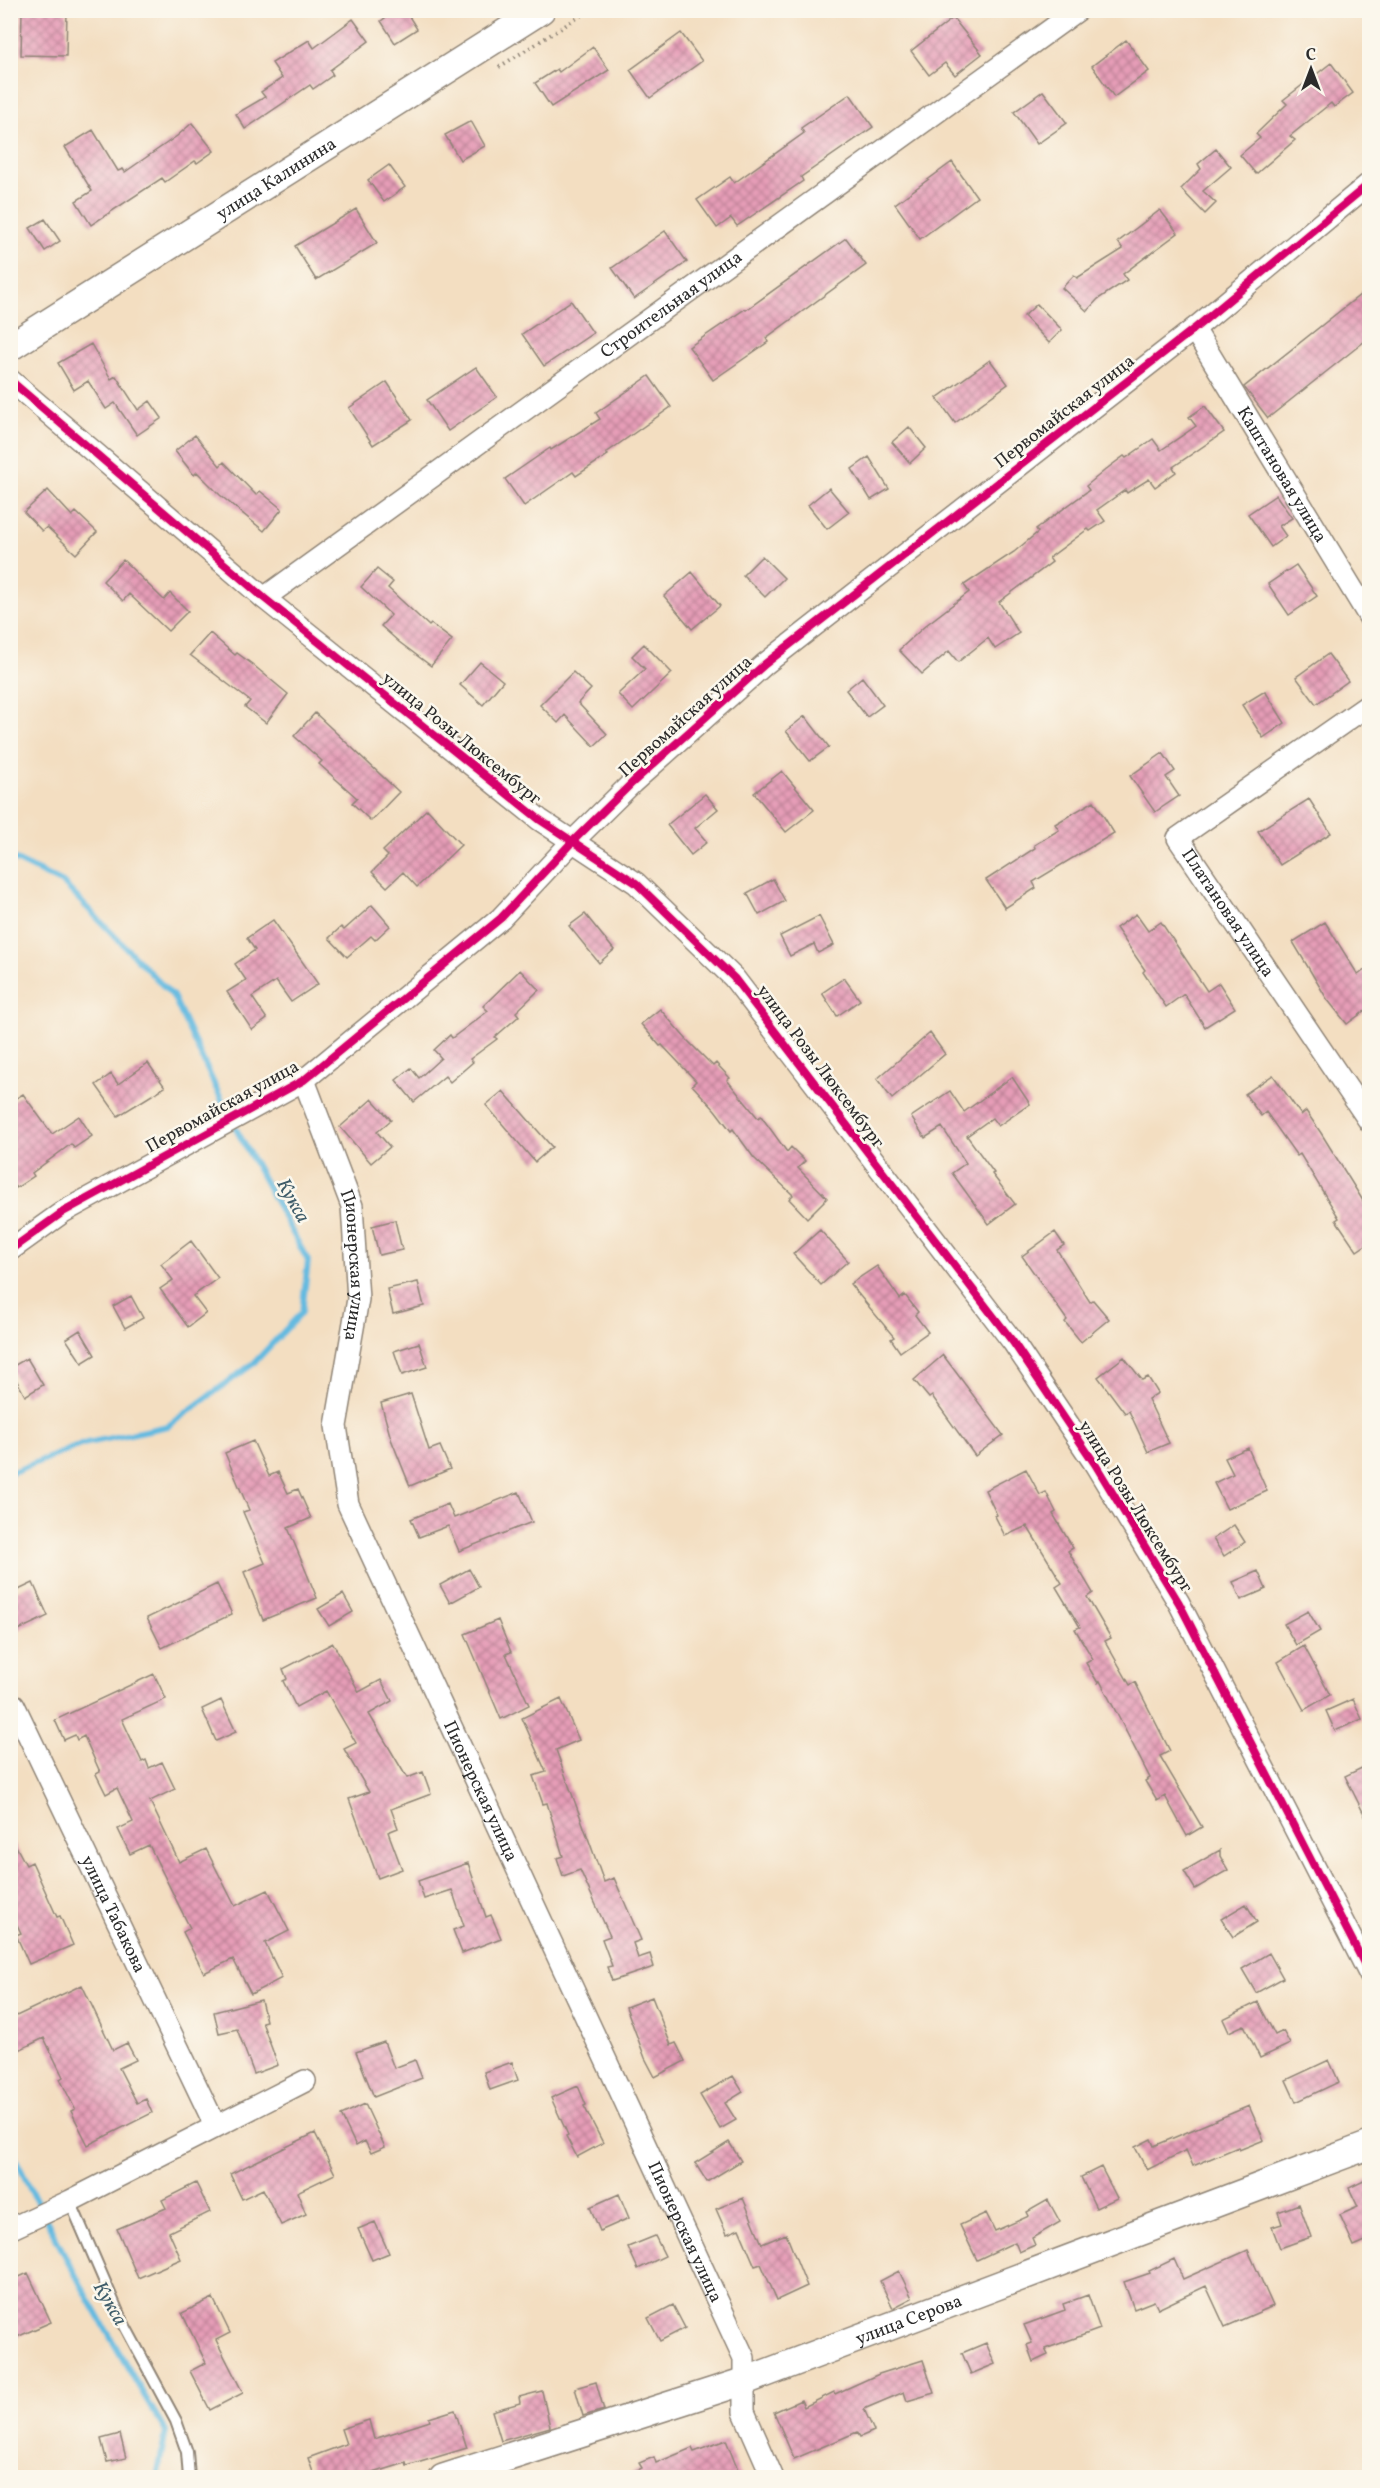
<svg xmlns="http://www.w3.org/2000/svg" width="1380" height="2488" viewBox="0 0 1380 2488" font-family="Vollkorn,serif">
<style>
.lines{fill:none;stroke-linecap:round;stroke-linejoin:round}
.stream{stroke:#63bae0;stroke-width:6}
.building{fill:url(#building-cross-hatch)}
.service-casing{stroke:#8f8476;stroke-width:14}
.minor-casing{stroke:#8f8476;stroke-width:24}
.tertiary-casing{stroke:#8f8476;stroke-width:30}
.path{stroke:#8f8476;stroke-width:4;stroke-dasharray:1.5 4.5;stroke-linecap:butt}
.service{stroke:#fff;stroke-width:10}
.minor{stroke:#fff;stroke-width:21}
.tertiary{stroke:#fff;stroke-width:27}
.cycleway-casing{stroke:#fbf7ec;stroke-width:11}
.cycleway{stroke:#d6006c;stroke-width:8}
.labels{text-anchor:middle;stroke-width:5;stroke-linejoin:round;paint-order:stroke}
.street-label{font-size:18px;fill:#2b2b2b;stroke:#fbf7ec}
.water-label{font-size:20px;font-style:italic;fill:#3f5d6a;stroke:#fbf7ec}
</style>
<defs>
<pattern id="building-cross-hatch" width="8" height="8" patternUnits="userSpaceOnUse" patternTransform="scale(1.5)"><rect width="8" height="8" fill="#e69db7"/><path d="M0 0l8 8M0 8l8-8" fill="none" stroke="#bb8095"/></pattern>
</defs>
<rect width="100%" height="100%" fill="#fbf7ec"/>
<filter id="ink" filterUnits="userSpaceOnUse"><feTurbulence type="fractalNoise" baseFrequency=".0167" numOctaves="2"/><feDisplacementMap in="SourceGraphic" scale="12" xChannelSelector="R" yChannelSelector="G"/><feConvolveMatrix kernelMatrix="1 2 1 2 8 2 1 2 1" color-interpolation-filters="sRGB"/></filter>
<filter id="wash" filterUnits="userSpaceOnUse"><feTurbulence type="fractalNoise" baseFrequency=".008" numOctaves="4" result="noise"/><feDisplacementMap in="SourceGraphic" scale="24" xChannelSelector="R" yChannelSelector="G"/><feGaussianBlur stdDeviation="1.35" result="paint"/><feColorMatrix in="noise" values="0 0 0 0 0 0 0 0 0 0 0 0 0 0 0 0 0 1.4 0 .05"/><feComposite in="paint" operator="in"/></filter>
<g filter="url(#wash)">
<rect width="100%" height="100%" fill="#f3dec1"/>
<g class="lines">
<path class="stream" d="M10,857L63,883L173,996L230,1118L308,1261L302,1312L254,1363L168,1426L83,1444L10,1473
M10,2147C57,2246 110,2339 166,2432L157,2478"/>
</g>
<g id="blocks">
<path class="building" d="M22,10H67L66,56L21,55Z
M396,10H405L417,29L395,43L381,21Z
M953,18L982,54L955,75L945,63L929,75L911,51Z
M353,19L369,41L330,70L333,75L313,89L310,85L245,129L236,114L265,97L261,92L282,78L272,63L309,40L314,48Z
M681,33L702,61L650,98L630,70Z
M1126,40L1149,71L1114,97L1092,66Z
M593,47L609,70L551,107L535,83L557,69L559,72Z
M1331,63L1353,93L1334,107L1331,103L1290,136L1295,140L1256,174L1240,155L1260,138L1256,134L1287,104L1283,100Z
M1043,91L1067,123L1037,144L1014,112Z
M850,94L873,127L801,177L803,181L737,226L731,218L717,228L697,200L730,177L734,183L804,133L801,128Z
M471,121L485,146L460,160L445,135Z
M192,123L214,151L197,163L195,161L165,182L162,178L91,225L76,201L92,191L65,147L93,130L118,171L123,169L125,172L177,136Z
M1216,149L1231,167L1203,191L1216,203L1205,214L1181,189L1201,169L1198,164Z
M952,162L977,197L920,239L895,204Z
M389,165L405,187L384,202L368,180Z
M356,209L377,243L316,280L295,246Z
M1160,210L1178,233L1123,274L1127,280L1098,299L1087,311L1062,288L1074,275L1077,278L1123,249L1118,242Z
M45,219L60,241L45,251L30,228Z
M665,231L687,262L634,299L612,268Z
M846,238L866,265L766,338L768,342L713,380L689,347L745,309L746,310Z
M1370,287V337L1268,418L1244,387Z
M571,301L593,333L544,366L522,334Z
M1037,304L1062,330L1049,343L1024,316Z
M91,344L111,379L116,376L138,410L150,401L162,418L137,435L115,403L106,409L88,381L74,390L58,363Z
M990,360L1008,384L955,423L937,398Z
M476,367L497,397L448,431L427,400Z
M649,376L671,407L606,453L608,455L576,476L573,472L524,506L505,479L550,448L551,450L600,419L596,413Z
M387,382L412,420L373,445L349,408Z
M1205,406L1224,432L1173,467L1176,472L1155,487L1149,479L1127,493L1125,490L1097,510L1105,521L1090,531L1088,529L1049,558L1052,562L999,602L1019,633L995,649L988,638L958,662L949,651L922,674L899,650L926,625L969,592L964,585L1014,552L1038,532L1036,529L1089,490L1086,486L1109,467L1124,456L1126,458L1153,439L1161,450L1196,426L1189,417Z
M909,427L926,448L910,463L892,442Z
M195,435L220,466L224,462L256,495L260,491L282,509L264,531L220,495L197,472L194,475L175,451Z
M869,457L889,489L871,500L852,469Z
M829,488L849,512L827,529L808,505Z
M48,490L72,516L76,512L97,532L76,554L47,527L42,531L24,512Z
M1276,495L1292,518L1279,526L1286,536L1271,547L1248,514Z
M762,556L784,578L765,597L743,575Z
M123,560L164,600L170,593L188,611L168,631L129,594L123,601L103,581Z
M1296,565L1317,596L1289,615L1268,584Z
M377,569L393,582L388,588L429,626L431,624L452,640L431,666L399,642L381,626L391,615L361,587Z
M692,572L720,606L692,629L664,596Z
M210,633L235,655L237,653L252,664L288,694L266,723L245,707L250,701L190,655Z
M644,644L672,673L633,710L618,694L645,669L632,656Z
M1328,654L1348,681L1316,704L1296,677Z
M480,662L503,681L483,705L460,685Z
M573,672L591,689L578,703L607,734L594,746L565,715L558,723L540,705Z
M862,677L883,705L867,717L846,690Z
M1265,691L1285,723L1263,738L1242,705Z
M315,713L399,792L371,821L352,803L357,798L319,764L322,761L294,736Z
M805,716L829,747L810,761L786,731Z
M1163,753L1175,771L1166,777L1179,796L1155,812L1130,776Z
M782,771L814,810L786,832L754,793Z
M705,794L718,809L695,828L707,842L691,855L667,825Z
M1309,799L1331,833L1280,865L1258,831Z
M1094,801L1114,833L1033,882L1036,888L1005,908L986,880L1035,848L1034,845L1059,830L1055,824Z
M427,809L461,845L417,887L403,872L387,887L372,872L388,856L383,851Z
M773,879L785,901L759,915L747,893Z
M372,905L390,926L375,940L371,936L347,957L329,938L341,927L344,930Z
M585,914L614,950L599,963L569,926Z
M1136,914L1148,931L1161,922L1207,991L1219,983L1235,1008L1205,1027L1184,994L1166,1007L1143,972L1145,970L1116,928Z
M819,916L834,945L818,953L814,944L790,956L780,936Z
M273,920L318,984L291,1002L276,981L252,997L267,1019L252,1030L227,992L246,980L235,964L255,950L247,938Z
M1325,922L1358,975L1370,966V1007L1347,1024L1327,999L1293,942Z
M520,970L539,990L516,1012L519,1016L495,1037L497,1039L470,1059L473,1062L450,1082L445,1076L414,1102L396,1080L411,1068L419,1078L441,1058L434,1050L450,1035L452,1038L488,1011L483,1006Z
M844,978L860,1000L837,1016L822,993Z
M660,1009L687,1040L713,1066L716,1063L730,1078L727,1080L758,1118L761,1116L787,1152L791,1147L805,1161L798,1168L827,1198L807,1218L789,1199L793,1195L754,1158L733,1129L731,1131L715,1110L692,1085L696,1081L662,1045L660,1046L641,1024Z
M930,1033L945,1054L892,1099L877,1079Z
M148,1063L165,1087L118,1116L96,1085L111,1074L118,1084Z
M1273,1075L1301,1115L1306,1111L1321,1133L1370,1212V1242L1357,1251L1336,1220L1339,1218L1300,1154L1297,1156L1266,1112L1261,1116L1245,1094Z
M1012,1077L1030,1104L998,1126L992,1118L967,1136L994,1173L992,1174L1015,1204L989,1224L952,1173L966,1163L942,1127L925,1138L911,1117L950,1091L964,1112Z
M503,1091L552,1147L535,1162L486,1105Z
M23,1094L52,1134L79,1116L92,1136L74,1148L71,1144L32,1173L34,1176L16,1188L10,1181V1102Z
M372,1099L391,1120L377,1132L390,1147L371,1163L340,1127Z
M395,1220L402,1250L379,1255L372,1226Z
M820,1230L848,1261L821,1285L793,1254Z
M1055,1232L1064,1245L1057,1250L1090,1302L1093,1300L1109,1319L1081,1342L1065,1322L1067,1320L1022,1256Z
M191,1241L218,1278L193,1296L206,1313L188,1327L160,1289L173,1280L161,1264Z
M877,1266L900,1299L905,1295L918,1312L915,1315L928,1332L900,1352L891,1339L894,1337L850,1284Z
M418,1282L424,1306L393,1314L387,1289Z
M131,1296L143,1318L125,1328L113,1306Z
M80,1330L95,1355L82,1363L66,1339Z
M419,1343L427,1367L402,1375L394,1351Z
M943,1355L1003,1435L975,1456L932,1396L929,1398L914,1380Z
M1124,1357L1142,1380L1148,1377L1158,1393L1148,1399L1169,1443L1148,1452L1129,1411L1125,1413L1098,1377Z
M27,1358L43,1385L25,1396L10,1368Z
M411,1394L429,1450L440,1446L450,1469L410,1486L391,1439L381,1403Z
M253,1441L269,1476L278,1472L288,1493L298,1489L311,1518L288,1528L317,1598L263,1620L244,1572L265,1563L243,1512L249,1510L225,1453Z
M1248,1448L1267,1491L1227,1509L1214,1483L1233,1474L1225,1458Z
M1026,1469L1040,1495L1046,1492L1056,1512L1053,1514L1073,1548L1068,1551L1093,1593L1087,1597L1111,1638L1105,1641L1130,1685L1135,1682L1170,1751L1160,1756L1202,1827L1187,1836L1165,1796L1157,1801L1145,1781L1150,1778L1100,1681L1098,1683L1086,1663L1093,1659L1075,1629L1080,1627L1056,1587L1062,1583L1027,1526L1005,1536L995,1516L997,1515L985,1490Z
M519,1492L532,1522L459,1551L448,1526L419,1537L411,1519L448,1504L454,1518Z
M1234,1525L1245,1542L1224,1556L1213,1539Z
M469,1569L479,1587L450,1603L440,1585Z
M1258,1571L1266,1589L1241,1600L1233,1582Z
M33,1583L48,1616L10,1634V1594Z
M217,1584L232,1614L162,1648L147,1618Z
M343,1594L353,1612L329,1626L318,1609Z
M1308,1611L1320,1631L1296,1645L1284,1624Z
M498,1620L511,1652L506,1654L529,1705L501,1719L465,1634Z
M333,1643L359,1692L381,1680L392,1701L369,1714L407,1778L423,1772L431,1794L391,1809L398,1828L388,1832L402,1869L378,1878L349,1799L369,1792L344,1749L356,1743L326,1691L296,1707L283,1681L287,1679L283,1669Z
M1304,1646L1330,1695L1304,1710L1278,1662Z
M154,1674L166,1699L122,1719L142,1762L146,1760L149,1768L162,1762L175,1789L150,1801L179,1862L206,1849L235,1906L268,1890L289,1931L265,1943L282,1978L251,1994L233,1959L204,1973L183,1932L190,1928L149,1845L130,1854L118,1829L133,1822L117,1788L106,1794L96,1774L100,1772L84,1736L77,1740L75,1735L64,1740L55,1720Z
M561,1699L579,1740L556,1750L604,1882L614,1878L641,1940L633,1943L638,1958L650,1954L654,1967L612,1981L607,1967L612,1966L602,1939L610,1936L580,1870L563,1876L557,1858L563,1856L547,1803L543,1804L533,1776L546,1772L522,1718Z
M1353,1699L1362,1719L1335,1731L1326,1711Z
M221,1700L236,1732L216,1741L202,1709Z
M1370,1764V1826L1345,1776Z
M10,1835L26,1865L32,1862L57,1917L60,1916L73,1945L29,1964L16,1935L21,1933L10,1910Z
M1220,1850V1856L1228,1870L1195,1889L1184,1871Z
M468,1863L486,1917L491,1915L501,1938L462,1953L453,1930L464,1926L452,1890L424,1899L418,1881Z
M1246,1904L1257,1922L1233,1937L1221,1919Z
M1269,1953L1283,1978L1256,1993L1242,1969Z
M82,1985L113,2050L127,2043L136,2060L119,2068L137,2103L146,2099L152,2113L88,2145L71,2111L75,2109L60,2079L63,2077L44,2038L19,2050L10,2033V2019Z
M652,1997L671,2045L676,2043L685,2061L655,2077L645,2058L626,2007Z
M261,2000L266,2021L262,2022L278,2065L254,2074L237,2029L219,2033L214,2012Z
M1258,2002L1275,2035L1283,2031L1290,2044L1260,2058L1244,2025L1229,2032L1223,2019Z
M384,2042L394,2068L415,2060L422,2078L374,2097L356,2052Z
M1329,2060L1339,2082L1296,2102L1286,2080Z
M512,2062L518,2080L490,2090L484,2072Z
M733,2076L743,2092L725,2103L736,2120L720,2129L700,2095Z
M578,2086L586,2105L584,2106L603,2143L577,2157L566,2136L568,2135L551,2098Z
M365,2104L385,2147L371,2153L365,2141L356,2146L341,2115Z
M1249,2106L1264,2140L1239,2150L1238,2147L1193,2166L1186,2150L1147,2170L1135,2147L1151,2139L1154,2146Z
M315,2133L335,2174L297,2192L306,2214L281,2225L263,2189L242,2199L230,2174Z
M729,2142L741,2161L707,2182L695,2163Z
M1101,2167L1117,2198L1096,2208L1081,2177Z
M1370,2178V2239L1354,2246L1340,2215L1358,2207L1349,2188Z
M196,2183L210,2212L169,2232L181,2259L138,2278L117,2229L166,2208L162,2200Z
M619,2194L629,2218L600,2231L590,2207Z
M743,2198L762,2244L786,2234L807,2286L777,2300L761,2264L755,2266L739,2229L727,2234L716,2209Z
M1048,2200L1060,2222L1032,2238L1035,2245L1019,2252L1015,2242L977,2260L960,2225L986,2213L995,2231L1029,2216L1027,2212Z
M1299,2204L1311,2237L1280,2248L1272,2227L1282,2224L1278,2212Z
M375,2222L389,2253L372,2260L358,2229Z
M655,2236L665,2256L638,2269L628,2247Z
M1248,2250L1273,2306L1225,2327L1206,2286L1158,2309L1154,2301L1134,2309L1124,2282L1150,2273L1149,2271L1174,2259L1183,2279Z
M899,2271L912,2298L893,2308L880,2281Z
M28,2273L51,2322L10,2340V2281Z
M1088,2295L1100,2329L1045,2349L1048,2355L1033,2362L1027,2345L1032,2343L1024,2325L1065,2310L1063,2304Z
M213,2298L230,2333L216,2340L243,2393L210,2410L190,2371L206,2363L182,2313Z
M673,2305L685,2328L660,2341L648,2318Z
M986,2343L995,2364L971,2374L962,2353Z
M923,2360L934,2393L907,2401L904,2392L864,2409L874,2431L860,2437L857,2432L794,2459L774,2412L801,2400L804,2407L834,2392L835,2394L879,2374Z
M596,2382L604,2410L583,2416L575,2388Z
M542,2391L550,2427L501,2441L492,2411L520,2403L519,2397Z
M455,2410L467,2448L407,2466L406,2463L357,2478H315L308,2458L346,2444L341,2429L369,2420L374,2439L430,2421L429,2418Z
M120,2434L126,2458L107,2462L101,2439Z
M726,2440L741,2478H621L642,2468L639,2463L654,2457L656,2463L692,2448L694,2452Z"/>
</g>
</g>
<g filter="url(#ink)">
<use href="#blocks" fill-opacity="0" stroke="#8f8476" stroke-width="1.5"/>
<g class="lines">
<g class="service-casing">
<path id="service" d="M70,2201L120,2317L176,2421L187,2452L189,2478"/>
</g>
<g class="minor-casing">
<g id="minor">
<path id="s1" d="M1194,329L1370,618"/>
<path d="M10,380L264,598L540,820L636,883L734,978L1013,1342L1095,1464L1179,1603L1370,1975"/>
<path id="s2" d="M264,598L1078,10"/>
<path id="s3" d="M1370,704L1178,838L1370,1122"/>
<path id="s4" d="M304,1080L352,1206L358,1299L336,1426L348,1504L744,2358V2412L773,2478"/>
<path d="M10,1250L63,1212L304,1080L501,918L572,842L632,783L765,664L1194,329L1370,183"/>
<path id="s5" d="M10,1707L14,1705L215,2125"/>
<path d="M10,2229L70,2201L305,2081"/>
</g>
</g>
<g class="tertiary-casing">
<g id="tertiary">
<path id="s6" d="M10,347L541,10"/>
<path id="s7" d="M443,2478L745,2381L1370,2145"/>
</g>
</g>
<path class="path" d="M499,67L590,10"/>
<use href="#service" class="service"/>
<use href="#minor" class="minor"/>
<use href="#tertiary" class="tertiary"/>
<g class="cycleway-casing">
<path id="cycleway" d="M10,380L264,598L540,820L636,883L734,978L1013,1342L1095,1464L1179,1603L1370,1975
M10,1250L63,1212L304,1080L501,918L572,842L632,783L765,664L1194,329L1370,183"/>
</g>
<use href="#cycleway" class="cycleway"/>
</g>
</g>
<g class="labels">
<g class="street-label">
<text dy="6" stroke="none"><textPath href="#s6" startOffset="315">улица Калинина</textPath></text>
<text dy="6" stroke="none"><textPath href="#s2" startOffset="502">Строительная улица</textPath></text>
<text transform="translate(1064 411) rotate(-38)" y="6">Первомайская улица</text>
<text dy="6" stroke="none"><textPath href="#s1" startOffset="170">Каштановая улица</textPath></text>
<text transform="translate(685 716) rotate(-42)" y="6">Первомайская улица</text>
<text transform="translate(462 738) rotate(39)" y="6">улица Розы Люксембург</text>
<text dy="6" stroke="none"><textPath href="#s3" startOffset="324">Платановая улица</textPath></text>
<text transform="translate(821 1066) rotate(53)" y="6">улица Розы Люксембург</text>
<text transform="translate(222 1106) rotate(-29)" y="6">Первомайская улица</text>
<text dy="6" stroke="none"><textPath href="#s4" startOffset="194">Пионерская улица</textPath></text>
<text transform="translate(1136 1506) rotate(58)" y="6">улица Розы Люксембург</text>
<text dy="6" stroke="none"><textPath href="#s4" startOffset="752">Пионерская улица</textPath></text>
<text dy="6" stroke="none"><textPath href="#s5" startOffset="236">улица Табакова</textPath></text>
<text dy="6" stroke="none"><textPath href="#s4" startOffset="1238">Пионерская улица</textPath></text>
<text dy="6" stroke="none"><textPath href="#s7" startOffset="492">улица Серова</textPath></text>
</g>
<g class="water-label">
<text transform="translate(294 1200) rotate(61)" y="7">Кукса</text>
<text transform="translate(111 2303) rotate(60)" y="7">Кукса</text>
</g>
</g>
<rect width="1380" height="2488" fill="none" stroke="#fbf7ec" stroke-width="36"/>
<g transform="translate(1311 69)" stroke="#fbf7ec" stroke-width="4.5" paint-order="stroke">
<path d="M0-4.5L10 22L0 15L-10 22Z" fill="#2b2b2b"/>
<text y="-9" font-size="16" font-weight="bold" text-anchor="middle" fill="#2b2b2b">С</text>
</g>
</svg>
